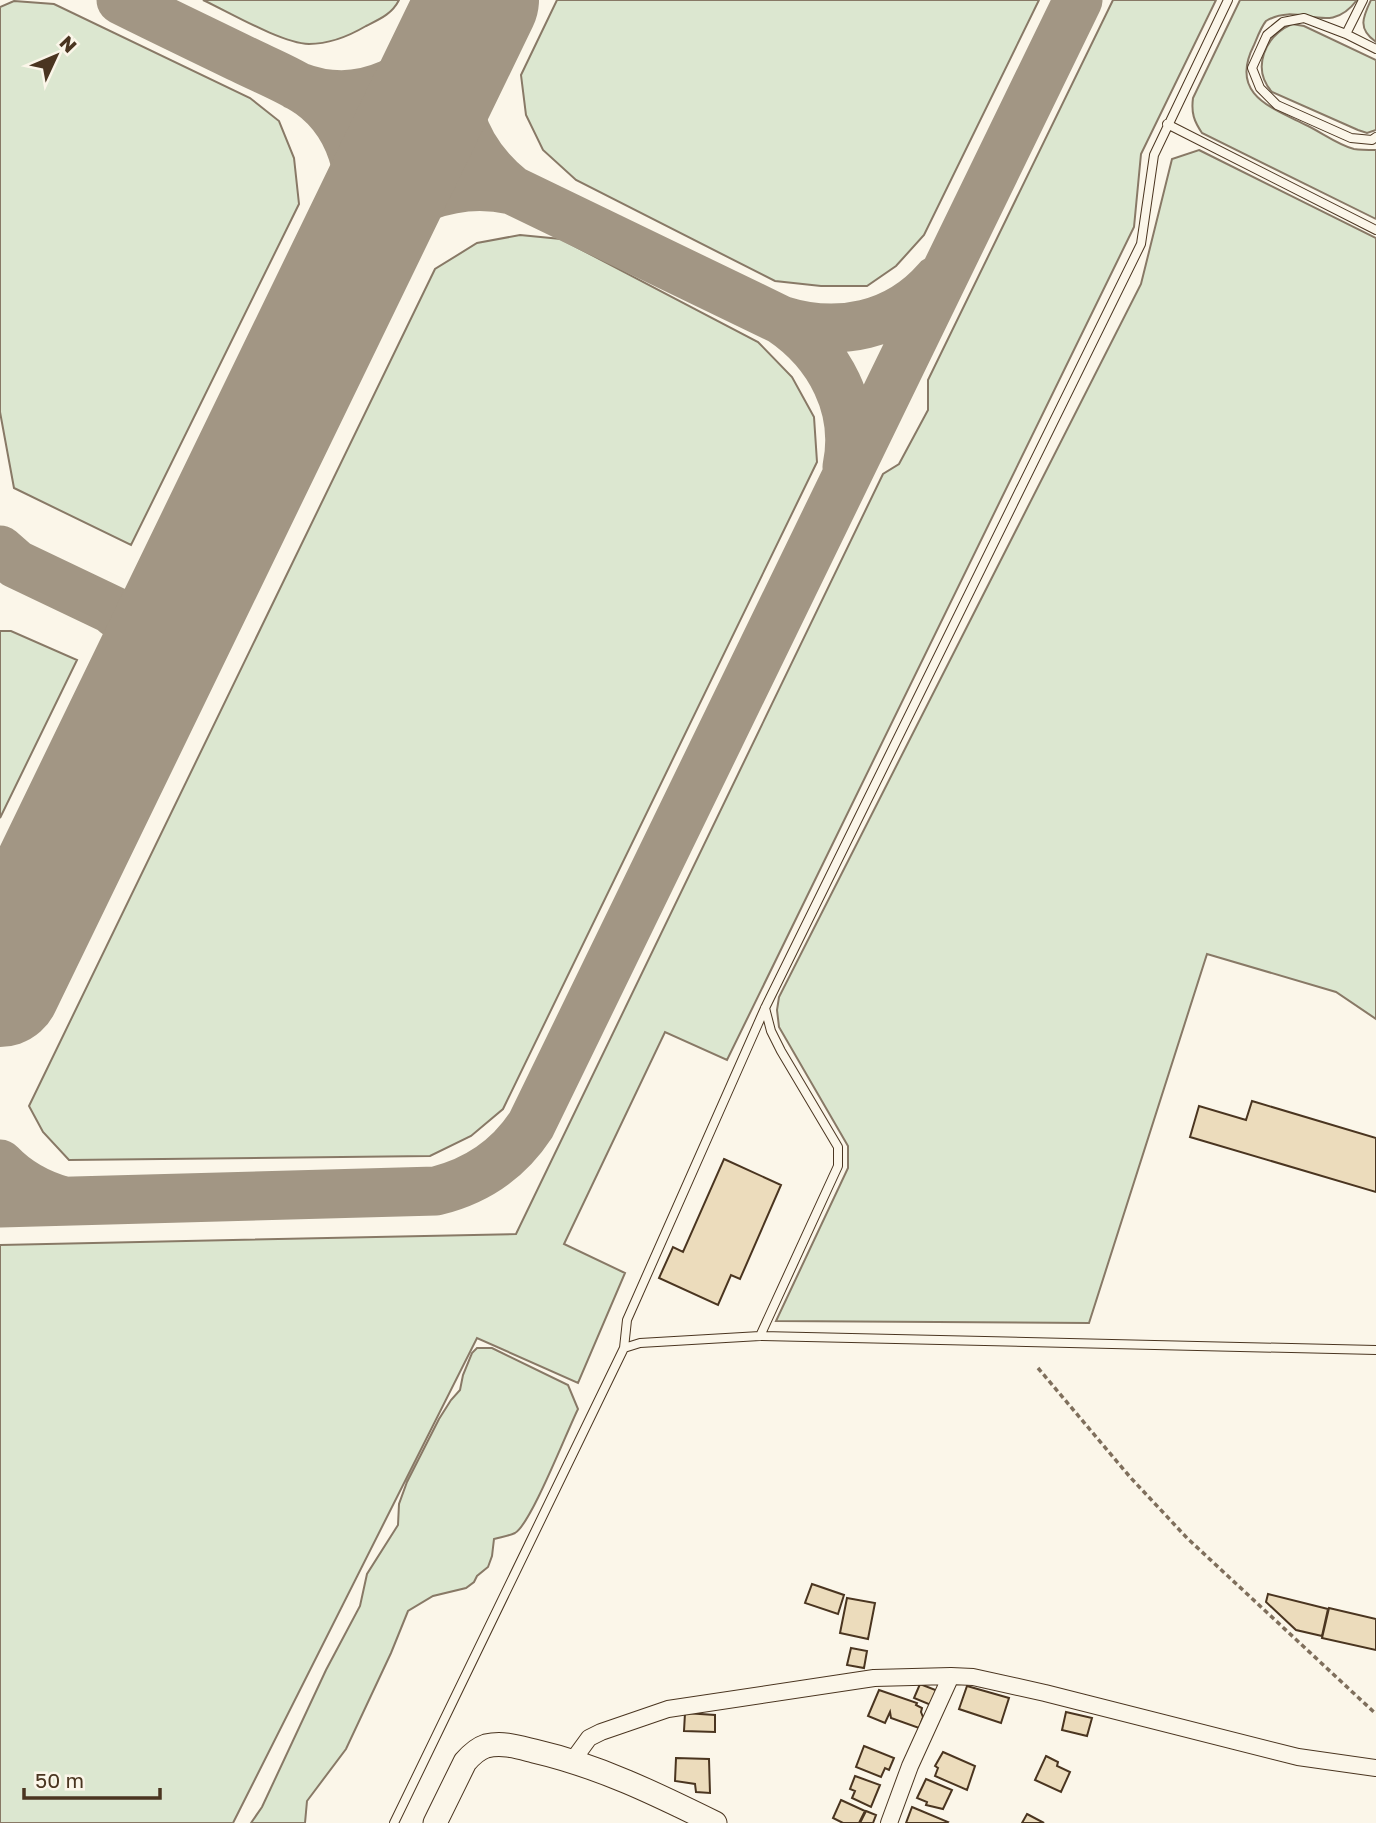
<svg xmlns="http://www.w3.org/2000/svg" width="1376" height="1823" viewBox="0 0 1376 1823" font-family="'Golos Text',sans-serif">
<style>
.green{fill:#dce7d0;stroke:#887966;stroke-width:2}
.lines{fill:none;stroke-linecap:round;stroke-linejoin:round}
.taxiway{stroke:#a29684;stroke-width:49}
.runway{stroke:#a29684;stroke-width:122}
.building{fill:#ecdcbc;stroke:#4a3520;stroke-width:2}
.lane-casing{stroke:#4a3520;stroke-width:10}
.street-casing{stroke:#4a3520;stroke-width:18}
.secondary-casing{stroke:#4a3520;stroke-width:25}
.path{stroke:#7f6f5c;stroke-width:3.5;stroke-dasharray:5 3.5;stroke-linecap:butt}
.lane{stroke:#fbf6e9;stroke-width:8}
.street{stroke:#fbf6e9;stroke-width:16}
.secondary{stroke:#fbf6e9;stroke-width:23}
</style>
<rect width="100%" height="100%" fill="#fbf6e9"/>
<path class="green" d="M203,0H399C392,14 380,19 366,26C349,36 328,44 309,44C281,43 229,12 203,0Z
M557,0H1039L924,235L896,266L867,286H821L775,281L576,180L543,150L526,115L521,75Z
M1113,0H1216L1141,154L1134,227L727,1060L665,1032L564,1244L625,1273L578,1383L477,1338L233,1823H0V1245L516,1234L883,474L899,464L928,410V380Z
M1240,0H1357C1328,39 1301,0 1266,21C1261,27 1257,38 1254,45C1229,94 1270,107 1306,125C1321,132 1338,145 1354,149C1361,150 1369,150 1376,150V219L1202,133C1194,121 1191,113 1193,98Z
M1371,0H1376V42C1357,29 1363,17 1371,0Z
M14,1L54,4L250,98L279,121L294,158L299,204L131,545L14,488L0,412V7Z
M1292,24L1304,26L1376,60V130L1367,133L1358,130L1272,92C1251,68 1265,36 1292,24Z
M1199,150L1376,238V1019L1336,992L1207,954L1089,1323L776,1321L848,1168V1146L779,1027L777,1010L779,997L1141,284L1172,159Z
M520,235L561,239L758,342L792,377L814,417L817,462L503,1109L471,1136L430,1156L69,1160L43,1132L29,1106L435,269L477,243Z
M0,631H11L77,660L0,818Z
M477,1348H492L568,1385L578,1409C567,1431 531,1524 515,1533C509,1536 501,1537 494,1539L492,1556L488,1567L477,1576L474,1582L466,1588L433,1596L408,1611L391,1653L346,1749L307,1801L305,1823H251L262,1807L326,1670L360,1606L367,1574L398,1525L399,1504L407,1482L439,1419L451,1400L460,1390L463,1375L472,1353Z"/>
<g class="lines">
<path class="taxiway" d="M121,0C161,20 201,39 242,59C264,70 288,79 309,93C360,129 365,191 358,248
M465,27C444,92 459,147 512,190L781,320C830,353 859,408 847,467
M297,86C366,113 418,74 465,27
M358,248C392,201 454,177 512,190
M781,320C838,338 897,326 937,280
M0,550L16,564L125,616C149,620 169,615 188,599
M114,612C140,629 152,653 146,684
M0,981L6,975
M0,1164C18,1183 39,1194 64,1201
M0,1203L436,1191C477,1181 508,1160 531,1125L1078,0"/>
<path class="runway" d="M0,986L478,0"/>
</g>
<path class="building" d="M1252,1101L1376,1138V1192L1190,1137L1199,1106L1246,1120Z
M724,1159L781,1185L740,1279L731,1275L718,1305L659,1278L673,1247L683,1252Z
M812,1584L844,1595L838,1614L805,1603Z
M1268,1594L1328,1609L1322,1636L1296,1630L1266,1602Z
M847,1598L875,1603L868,1639L840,1633Z
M1329,1608L1376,1619V1650L1322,1638Z
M851,1648L867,1651L864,1668L847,1665Z
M920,1684L938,1691L931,1705L914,1698Z
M967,1686L1009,1698L1001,1723L959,1709Z
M879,1690L917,1703L916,1705L922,1708L921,1712L923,1717L919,1728L891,1718L890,1712L885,1723L868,1716Z
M1066,1712L1092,1718L1087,1736L1062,1730Z
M685,1713L715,1715V1732L684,1731Z
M864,1746L894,1758L889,1770L885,1768L881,1777L856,1767Z
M943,1752L975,1766L967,1790L935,1776L938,1768L935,1766Z
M1046,1756L1058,1762L1057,1766L1070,1772L1061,1792L1035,1780Z
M676,1758L709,1759L710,1793L696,1792L695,1784L675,1781Z
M855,1776L880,1785L871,1807L852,1798L855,1791L850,1789Z
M926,1779L952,1790L943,1809L926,1805L927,1802L917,1798Z
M841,1800L865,1811L859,1823H843L833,1818Z
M912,1807L948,1822L947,1823H906Z
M866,1811L876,1815L873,1823H860Z
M1027,1814L1044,1823H1022Z"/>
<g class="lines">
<g class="lane-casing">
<path id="lane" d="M1346,34L1363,0
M1376,49L1346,34L1304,18L1283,22L1267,35L1252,68L1260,88L1277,105L1351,138L1372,140L1376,137
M1167,124L1376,230
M760,1336L838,1166V1147L781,1051L771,1031L765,1008
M624,1348L640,1343L760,1336L1376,1350
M394,1823L624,1348L627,1320L765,1008L1141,244L1154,155L1228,0"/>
</g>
<g class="street-casing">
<path id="street" d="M573,1760L589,1738L601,1732L668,1709L874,1678L951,1676L973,1677L1045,1693L1298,1757L1376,1768
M889,1823L910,1766L951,1676"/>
</g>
<g class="secondary-casing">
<path id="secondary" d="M435,1823L465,1762C471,1755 477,1749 486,1746C503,1742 518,1747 534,1751C599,1766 656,1794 715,1823"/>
</g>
<path class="path" d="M1038,1368L1130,1477L1187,1538L1376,1714"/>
<use href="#lane" class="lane"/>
<use href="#street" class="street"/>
<use href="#secondary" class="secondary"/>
</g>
<g transform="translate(56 56) rotate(46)" stroke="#fbf6e9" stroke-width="5" paint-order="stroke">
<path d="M0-5L12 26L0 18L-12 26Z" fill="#4a3520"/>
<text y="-10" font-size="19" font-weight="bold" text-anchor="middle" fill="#4a3520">N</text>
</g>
<path d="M24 1788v10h136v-10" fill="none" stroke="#4a3520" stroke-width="3.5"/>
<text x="35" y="1788" font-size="21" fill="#4a3520" stroke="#fbf6e9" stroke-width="5" paint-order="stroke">50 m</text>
</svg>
